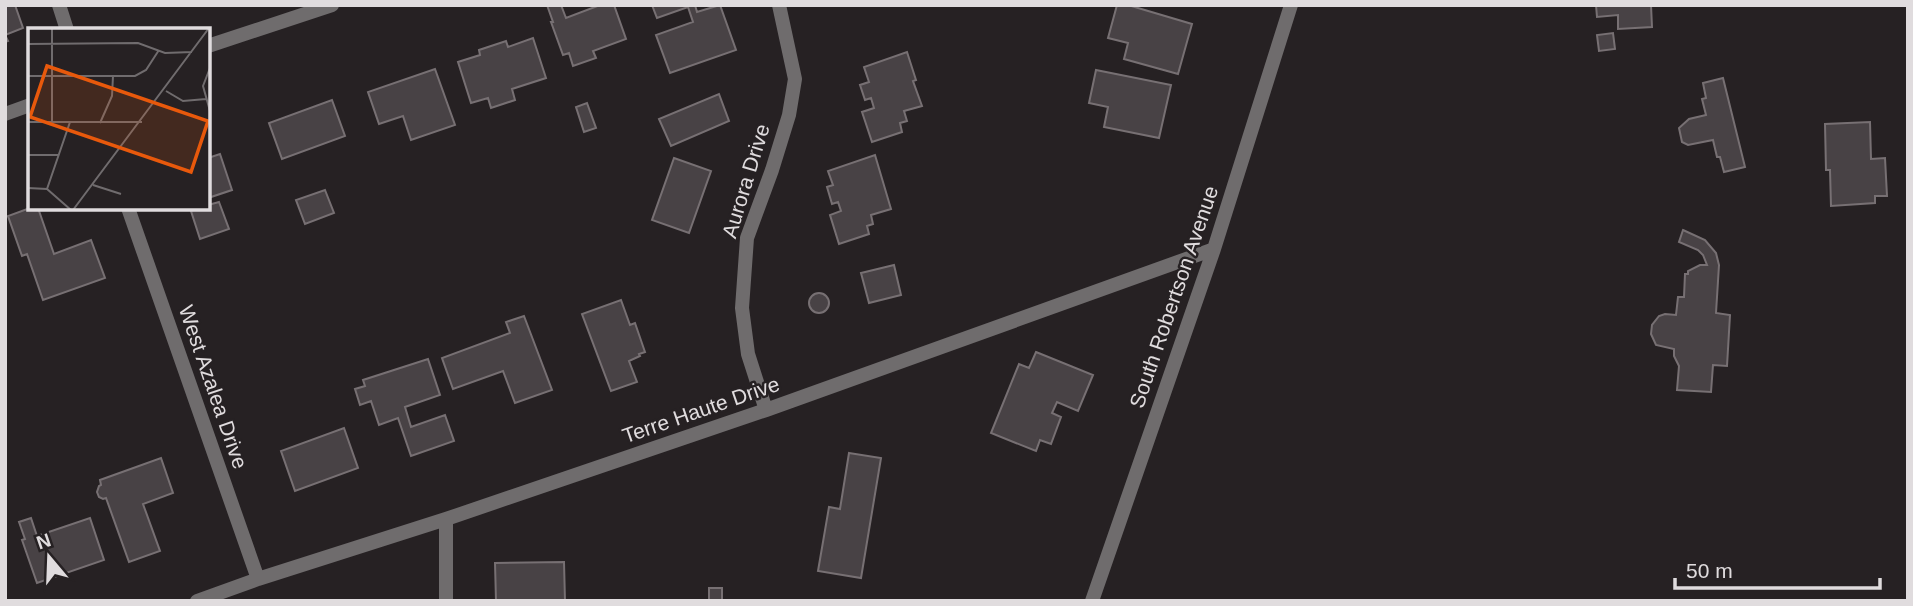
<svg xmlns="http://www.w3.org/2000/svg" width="1913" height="606" viewBox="0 0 1913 606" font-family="Arial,sans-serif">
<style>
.building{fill:#484245;stroke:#777073;stroke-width:2}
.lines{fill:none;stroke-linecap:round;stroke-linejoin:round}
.minor{stroke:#6f6c6d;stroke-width:14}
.labels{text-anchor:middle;stroke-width:5;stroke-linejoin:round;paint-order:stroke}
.street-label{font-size:21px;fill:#e0dcde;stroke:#262123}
.inset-road{fill:none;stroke:#706c6e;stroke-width:2}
.view{fill:#e8590c;fill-opacity:0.15;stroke:#e8590c;stroke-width:3.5}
.inset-edge{fill:none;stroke:#e0dcde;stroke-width:3.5}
</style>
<rect width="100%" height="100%" fill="#262123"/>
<path class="building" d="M5,5H15L23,28L5,35L8,41L5,42Z
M547,5H561L566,18L600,5H614L626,39L593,51L596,58L573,66L569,53L563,55L551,22H553Z
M652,5H695L697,12L720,5L736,50L670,73L656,35L693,22L688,7L657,18Z
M1117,5H1128L1192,24L1178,74L1124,59L1128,43L1108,38Z
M1596,5H1651L1652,27L1618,29V15L1597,17Z
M1613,33L1615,49L1599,51L1597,35Z
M533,38L546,78L512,89L515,100L491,108L488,98L471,103L458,62L480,55L479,50L506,41L508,47Z
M907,52L916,80L913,81L922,106L904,111L907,121L900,123L902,132L872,142L862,112L874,108L871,98L865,100L860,85L869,82L864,67Z
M435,69L455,125L411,140L403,116L379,124L368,92Z
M1096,70L1171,85L1159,138L1104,127L1108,107L1089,103Z
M1723,78L1745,167L1724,172L1720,157H1717L1713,140L1688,145L1682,142L1679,128L1689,119L1706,115L1702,99L1706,98L1703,83Z
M719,94L729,121L671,146L659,119Z
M332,100L345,136L282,159L269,123Z
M587,103L596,128L584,132L576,107Z
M1870,122L1871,159L1885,158L1887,196H1875V203L1831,206L1830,170H1826L1825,124Z
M220,154L232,190L208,198V158Z
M875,155L891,209L871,215L873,224L867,226L869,234L839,244L830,215L841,211L838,202L832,204L827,187L833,185L828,171Z
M674,158L711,171L689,233L652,220Z
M325,190L334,213L305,224L296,200Z
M219,202L229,229L200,239L191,211L198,208H208V205Z
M30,208H38L54,254L91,240L105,278L43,300L27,254L22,256L8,216Z
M1683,230L1705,240L1716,253L1719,265L1716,313L1730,315L1727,366L1713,365L1711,392L1677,390L1679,366L1674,356V349L1656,345L1651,334L1652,325L1659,316L1665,314L1676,315L1678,297H1684L1685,274H1688V271L1700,265H1707L1703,255L1698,250L1679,242Z
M894,265L901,295L869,303L861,273Z
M809 303a10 10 0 1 1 20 0a10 10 0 1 1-20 0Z
M621,300L630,325L635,323L645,352L639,354L640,356L629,361L637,382L611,391L582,314Z
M524,316L552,390L515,403L503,371L453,389L442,358L510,333L506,322Z
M1036,352L1093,375L1078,411L1057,402L1052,413L1061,417L1051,444L1040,440L1036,451L991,433L1019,364L1029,368Z
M428,359L440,395L405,407L411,427L445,415L454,441L411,456L398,418L379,425L371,401L360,405L355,389L365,386L363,380Z
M344,428L358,468L295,491L281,451Z
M849,453L881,458L861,578L818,571L829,507L840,509Z
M161,458L173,493L143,504L160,551L129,562L106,498L103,499L99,497L97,492L99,486L101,485L100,480Z
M31,518L37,536L90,518L104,560L37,583L22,540L25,539L19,522Z
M564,562L565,601H496L495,563Z
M709,588H722V601H709Z"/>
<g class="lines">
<path class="minor" d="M59,5L67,30
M208,46L332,5
M5,114L30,105
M128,208L258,579
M766,410L748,354L742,308L747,238L772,170L789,115L795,79L779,5
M446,519V601
M197,601L258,579L446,519L766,410L1214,249
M1092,601L1214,249L1291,5"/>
</g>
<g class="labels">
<g class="street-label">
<text transform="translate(746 181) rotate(-73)" y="7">Aurora Drive</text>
<text transform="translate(1174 297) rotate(-71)" y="7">South Robertson Avenue</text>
<text transform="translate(213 387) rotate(71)" y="7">West Azalea Drive</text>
<text transform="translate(701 410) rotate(-19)" y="7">Terre Haute Drive</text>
</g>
</g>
<g transform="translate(28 28)">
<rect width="182" height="182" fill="#262123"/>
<path class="inset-road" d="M24,0V94M0,16L110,15L137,25L164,24M182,40L175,58L182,83M0,48H107L118,42L131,22M138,63L155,73L178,71M0,94H114M72,95L84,68L85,48M0,127H31M65,157L93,166M0,160L19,161L43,182M19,161L42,94M45,182L181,0"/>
<path class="view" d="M19,38L180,93L163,144L2,89Z"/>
<rect width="182" height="182" class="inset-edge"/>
</g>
<rect width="1913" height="606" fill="none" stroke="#e0dcde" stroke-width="14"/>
<g transform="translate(49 557) rotate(341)" stroke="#262123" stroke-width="5" paint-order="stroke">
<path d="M0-5L12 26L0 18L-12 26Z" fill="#e0dcde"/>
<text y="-10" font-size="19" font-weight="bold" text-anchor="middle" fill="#e0dcde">N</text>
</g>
<path d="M1675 578v10h205v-10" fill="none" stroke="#e0dcde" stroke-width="3.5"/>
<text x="1686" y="578" font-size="21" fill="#e0dcde" stroke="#262123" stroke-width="5" paint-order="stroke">50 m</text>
</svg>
